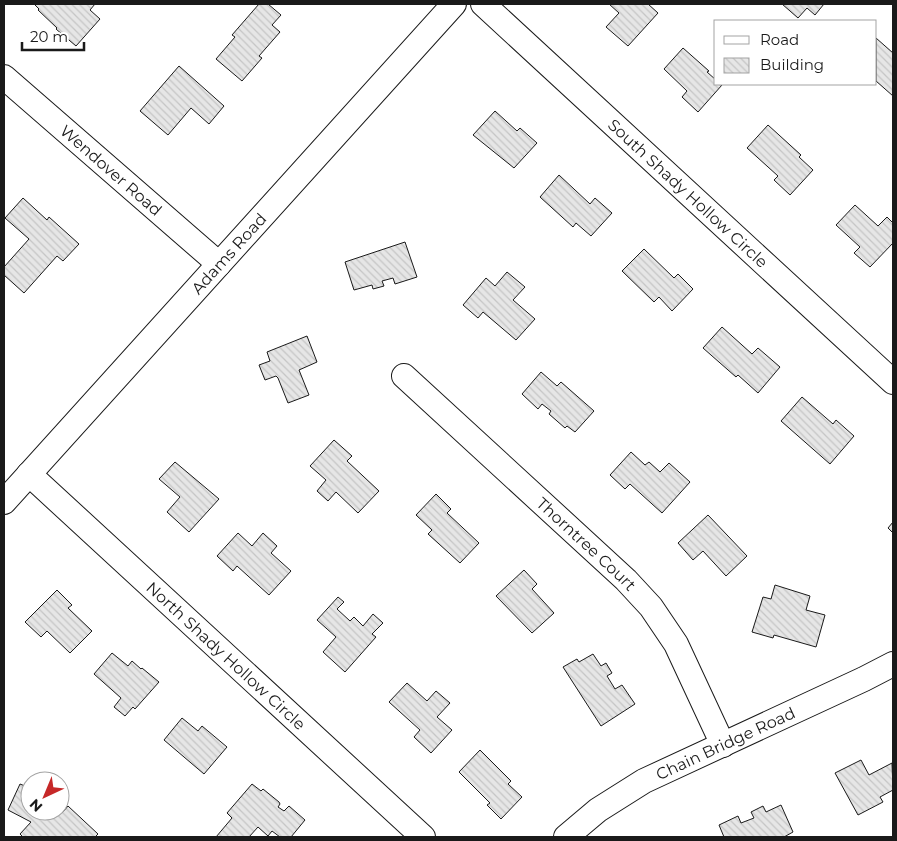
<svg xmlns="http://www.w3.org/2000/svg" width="897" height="841" viewBox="0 0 897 841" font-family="Montserrat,sans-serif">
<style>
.building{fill:url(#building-back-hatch);stroke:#1a1a1a}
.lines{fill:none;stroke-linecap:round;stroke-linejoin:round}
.minor-casing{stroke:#1a1a1a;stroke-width:26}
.minor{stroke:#fff;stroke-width:24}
.labels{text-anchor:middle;stroke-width:4;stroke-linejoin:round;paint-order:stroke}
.street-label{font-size:16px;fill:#1a1a1a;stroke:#fff}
</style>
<defs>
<pattern id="building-back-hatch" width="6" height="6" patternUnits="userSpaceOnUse" patternTransform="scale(1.25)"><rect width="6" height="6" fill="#e6e6e6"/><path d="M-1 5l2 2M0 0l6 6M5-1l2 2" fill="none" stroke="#c5c5c5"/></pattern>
</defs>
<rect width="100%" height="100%" fill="#fff"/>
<path class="building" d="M34,4H95L90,10L100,19L76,46L56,29L57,28L38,10L39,9Z
M259,4H268L281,15L272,25L280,32L259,56L262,58L242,81L216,59L235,37L232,35Z
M609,4H648L658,13L628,46L606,27L619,13Z
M782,4H824L815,15L807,8L798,18Z
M876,38L893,53V96L876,81Z
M683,48L709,71L707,72L716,80V84L722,85L698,112L682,97L687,91L664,69Z
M179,66L224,106L209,124L191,108L168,135L140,111Z
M495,111L517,131L520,128L537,143L514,168L473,135Z
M768,125L801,155L799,157L813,170L790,195L774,180L778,176L747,148Z
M559,175L590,204L595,198L612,213L591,236L576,223L573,227L540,197Z
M23,198L47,220L49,217L79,244L63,261L57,256L24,293L4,275V267L29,239L5,218Z
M855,205L878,226L887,217L893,223V243L870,267L854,253L860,247L836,225Z
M405,242L417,277L395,284L393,278L382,281L384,286L373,289L372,285L354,290L345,262Z
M644,249L674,278L678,274L693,289L672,311L659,297L654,302L622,271Z
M507,272L525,287L513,300L535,319L516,340L483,312L478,318L463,305L486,278L495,286Z
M722,327L752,354L758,348L780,367L758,393L738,375L736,377L703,348Z
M307,336L317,362L299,370L309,395L288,403L278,378L276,376L265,380L259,365L270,361L267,352Z
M541,372L557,386L561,382L594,411L575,432L567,426L565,428L549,414L551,411L542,404L538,409L522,394Z
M802,397L833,424L836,420L854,436L830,464L781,421Z
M334,440L352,456L347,461L379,491L358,513L336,492L328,501L317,491L326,480L310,466Z
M631,452L645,465L649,462L660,472L669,463L690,482L662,513L630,484L625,489L610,475Z
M175,462L219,499L189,532L167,512L180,497L159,479Z
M436,494L451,509L447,513L479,543L460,563L428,534L432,530L416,515Z
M708,515L747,556L726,576L703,551L693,560L678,543Z
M893,522V533L888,528Z
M238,533L252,546L263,533L277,546L271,553L291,571L269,595L237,566L233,571L217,556Z
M524,570L537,584L532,589L554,613L532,633L496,596Z
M775,585L810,596L806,610L825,615L816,647L774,635L773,638L752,632L763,597L771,599Z
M57,590L72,605L68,608L92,631L70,653L47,631L41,637L25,622Z
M338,597L344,602L337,609L350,621L354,617L363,626L373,614L383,623L372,634L376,637L345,672L323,652L336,637L317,620Z
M112,653L128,666L132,661L141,669L142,668L159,682L135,709L133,707L125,716L114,707L121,698L94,674Z
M593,654L601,666L606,663L612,673L607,676L615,689L622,685L635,704L601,726L563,667L577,659L579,662Z
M407,683L427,701L436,691L450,703L437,717L452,730L431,753L414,737L420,730L389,702Z
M182,718L198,731L202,726L227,747L204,774L164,740Z
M480,750L511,781L508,784L522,797L501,819L487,805L490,803L459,772Z
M861,760L869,775L892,763L893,790L880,797L883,802L858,815L835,773Z
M20,784L30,788V811H60L62,813L68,806L98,834L95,837H23L20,834L31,822L8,810Z
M252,784L261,791L263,789L279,802L280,804L278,807L284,811L289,806L305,820L291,837H280L272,831L268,836L258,827L249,837H216L232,818L227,813Z
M781,805L793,832L784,837H724L719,825L738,816L741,823L754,818L751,812L763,806L766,812Z"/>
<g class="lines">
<g class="minor-casing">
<g id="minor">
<path id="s1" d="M483,4L893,382"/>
<path id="s2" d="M4,77L219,264"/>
<path id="s3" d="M404,376L626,580L651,607L676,644L723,745"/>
<path id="s4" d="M29,474L423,837"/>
<path id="s5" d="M4,502L454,4"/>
<path id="s6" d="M566,837L598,810L644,781L864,679L893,664"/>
</g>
</g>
<use href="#minor" class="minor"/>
</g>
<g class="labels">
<g class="street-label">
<text dy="6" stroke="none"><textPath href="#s2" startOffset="142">Wendover Road</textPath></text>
<text dy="6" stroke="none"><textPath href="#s1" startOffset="279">South Shady Hollow Circle</textPath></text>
<text dy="6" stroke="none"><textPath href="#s5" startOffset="335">Adams Road</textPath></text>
<text dy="6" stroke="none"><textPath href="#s3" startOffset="248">Thorntree Court</textPath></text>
<text dy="6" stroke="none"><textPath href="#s4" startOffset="268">North Shady Hollow Circle</textPath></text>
<text dy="6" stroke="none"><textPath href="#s6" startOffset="186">Chain Bridge Road</textPath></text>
</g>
</g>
<rect width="897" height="841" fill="none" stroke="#1a1a1a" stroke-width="10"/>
<rect x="714" y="20" width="162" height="65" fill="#ffffff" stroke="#a3a3a3"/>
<rect x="724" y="36" width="25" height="8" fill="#ffffff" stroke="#a3a3a3"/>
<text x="760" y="45" font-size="15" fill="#1a1a1a">Road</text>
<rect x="724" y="58" width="25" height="15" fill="url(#building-back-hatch)" stroke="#a3a3a3"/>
<text x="760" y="70" font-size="15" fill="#1a1a1a">Building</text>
<g transform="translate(45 796) rotate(224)"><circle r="24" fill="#ffffff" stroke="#a3a3a3"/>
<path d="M0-4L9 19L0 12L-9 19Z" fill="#c62828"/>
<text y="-8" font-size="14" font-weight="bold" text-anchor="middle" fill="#1a1a1a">N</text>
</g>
<path d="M22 42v8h62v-8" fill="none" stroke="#1a1a1a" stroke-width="2.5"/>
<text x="30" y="42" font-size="15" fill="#1a1a1a" stroke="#ffffff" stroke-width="4" paint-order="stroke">20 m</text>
</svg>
